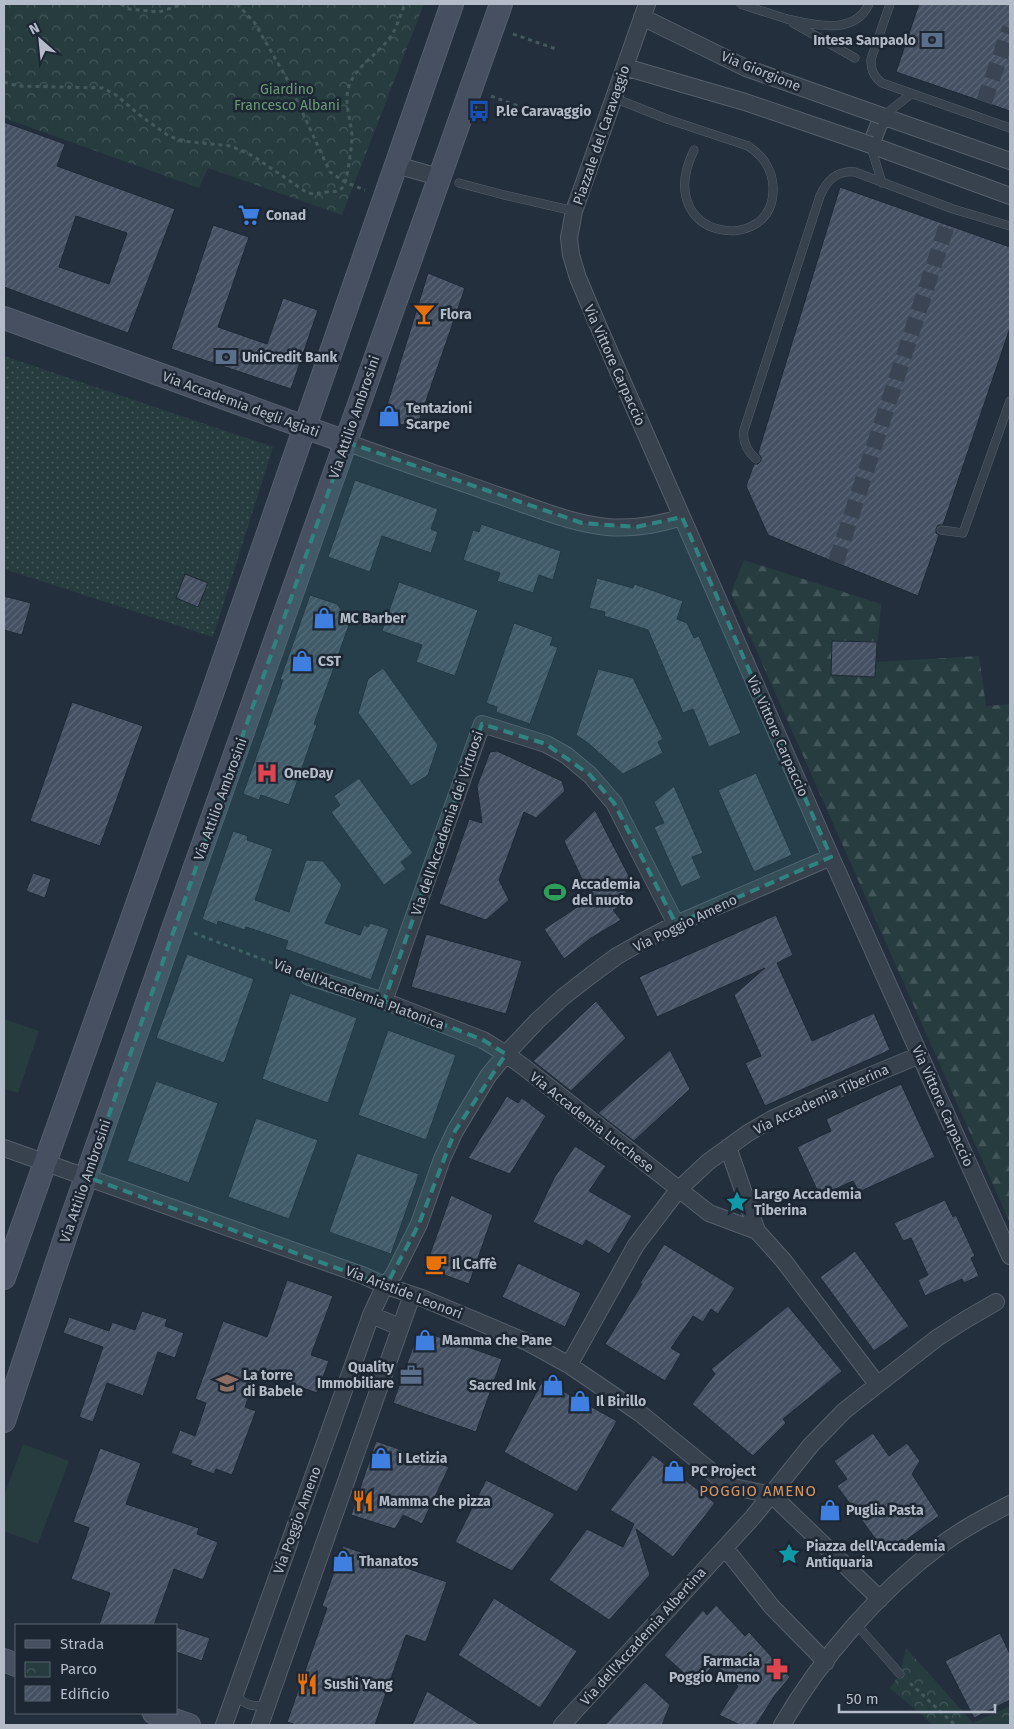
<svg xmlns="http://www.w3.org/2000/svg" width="1014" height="1729" viewBox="0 0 1014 1729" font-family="'Fira Sans',sans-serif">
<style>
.grass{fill:url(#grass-dots)}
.forest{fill:url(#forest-firs)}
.park{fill:url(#park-crowns)}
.pitch{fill:#263c3f}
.building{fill:url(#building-hatch);stroke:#1f2835;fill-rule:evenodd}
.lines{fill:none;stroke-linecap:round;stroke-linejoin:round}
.street-tunnel{stroke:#3a4453;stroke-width:16;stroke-dasharray:16 8;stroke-linecap:butt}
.lane-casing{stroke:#565f6c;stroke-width:9}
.street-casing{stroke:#565f6c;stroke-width:18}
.secondary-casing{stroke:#565f6c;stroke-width:24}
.path{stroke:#44595c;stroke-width:3;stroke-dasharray:4 4;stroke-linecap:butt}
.lane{stroke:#38414e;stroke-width:8}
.street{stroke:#38414e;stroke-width:16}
.secondary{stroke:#465061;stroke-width:22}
.lane-bridge-casing{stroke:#565f6c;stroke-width:9;stroke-linecap:butt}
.street-bridge-casing{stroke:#565f6c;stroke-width:18;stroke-linecap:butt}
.lane-bridge{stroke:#38414e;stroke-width:8}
.street-bridge{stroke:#38414e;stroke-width:16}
.marked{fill:#308480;fill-opacity:0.2;stroke:#308480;stroke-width:4;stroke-dasharray:10 6;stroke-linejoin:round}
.labels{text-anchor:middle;stroke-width:5;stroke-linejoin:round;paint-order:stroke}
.poi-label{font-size:14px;font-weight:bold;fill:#b4bcc9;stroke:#1d2633;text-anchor:start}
.street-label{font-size:14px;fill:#b4bcc9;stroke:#1d2633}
.park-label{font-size:14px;fill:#6b9a76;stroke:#1d2633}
.neighbourhood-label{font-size:15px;letter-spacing:1px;fill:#d59563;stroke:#1d2633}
</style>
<defs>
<pattern id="grass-dots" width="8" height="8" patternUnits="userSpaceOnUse" patternTransform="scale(1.25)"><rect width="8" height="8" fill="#263c3f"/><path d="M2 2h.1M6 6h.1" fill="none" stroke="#435659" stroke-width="1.8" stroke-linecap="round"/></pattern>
<pattern id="forest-firs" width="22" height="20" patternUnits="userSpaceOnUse" patternTransform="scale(1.25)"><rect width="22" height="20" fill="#263c3f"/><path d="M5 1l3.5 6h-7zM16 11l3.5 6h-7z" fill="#435659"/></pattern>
<pattern id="park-crowns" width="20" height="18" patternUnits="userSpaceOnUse" patternTransform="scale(1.25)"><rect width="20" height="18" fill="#263c3f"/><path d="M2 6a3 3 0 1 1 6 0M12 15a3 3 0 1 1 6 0" fill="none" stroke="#435659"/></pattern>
<pattern id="building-hatch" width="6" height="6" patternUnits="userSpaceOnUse" patternTransform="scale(1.25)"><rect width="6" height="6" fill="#455162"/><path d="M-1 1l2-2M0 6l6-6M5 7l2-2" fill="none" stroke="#5d6877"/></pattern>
</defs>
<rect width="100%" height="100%" fill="#242f3e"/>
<path class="grass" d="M4,356L273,447L213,637L4,569Z"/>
<path class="forest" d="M744,560L881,604L876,662L979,656L986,706L1010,704V1223L731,593Z"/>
<path class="park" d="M4,4H424L342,215L208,168L199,188L4,118Z
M906,1648L973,1723L1010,1706V1725H933L890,1688L900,1674Z"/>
<path class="pitch" d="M4,1019L39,1031L18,1093L4,1089Z
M23,1444L69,1461L38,1544L4,1531V1496Z"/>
<path class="building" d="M919,4H1010V111L896,72Z
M4,122L65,144L57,166L175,209L128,333L4,287ZM76,216L127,233L109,284L59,267Z
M840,187L1010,247V328L943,525H938L936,529V533L939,535L918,596L768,535L746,486L754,464H758L761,461V457L758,453Z
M213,225L249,237L218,327L267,344L283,298L318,310L291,389L171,349Z
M428,273L465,288L417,427L382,421Z
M355,480L438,509L431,529L438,532L431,553L382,536L370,572L328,557Z
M481,524L561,551L553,580L539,575L533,593L497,581L500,573L463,560L473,530L479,532Z
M185,574L208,583L198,607L176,598Z
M597,578L633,588L634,584L683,601L677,619L687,623L694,638L699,636L741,733L709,747L693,709L683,713L648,630L604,616L605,612L589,608Z
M399,582L478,610L455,676L416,662L422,645L382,631Z
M310,595L337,604L350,622L314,724L317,725L289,805L261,795L259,800L243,794L283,680H280Z
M4,596L31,603L22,635L4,630Z
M514,623L553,637L550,645L558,647L530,724L496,712L497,707L486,703Z
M832,641L877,642L875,677L831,675Z
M383,668L438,745L428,775L411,786L358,713L368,679Z
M598,669L633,678L663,739L658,742L663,753L623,774L588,743L576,735Z
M72,702L143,726L100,846L30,821Z
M497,751L562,781L565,791L536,818L524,812L499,880L509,900L486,920L439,904L469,819L482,823L477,786L490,752Z
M756,773L792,855L754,872L718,790Z
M359,778L413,853L401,862L406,869L384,885L331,812L340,805L334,796Z
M674,786L703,853L692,857L701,878L681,887L654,827L664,823L654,802Z
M595,810L632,882L623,896L626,904L613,910L621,920L591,938L564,959L544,929L591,898L564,841Z
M233,831L248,836L247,840L273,849L255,900L289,912L306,860L323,861L342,885L325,923L360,935L364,925L368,927L370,923L389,929L371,980L285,949L288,941L246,927L245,930L218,921L217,925L202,919Z
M33,873L51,879L45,898L26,891Z
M776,915L793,955L777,963L812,1041L874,1013L890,1050L765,1106L745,1063L761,1056L734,995L765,968L657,1017L639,977Z
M426,934L522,961L506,1014L411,987Z
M187,954L254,979L224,1063L156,1038Z
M290,993L357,1018L328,1103L262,1079Z
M596,1001L626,1038L571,1091L533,1061Z
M388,1030L456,1055L426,1140L358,1115Z
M670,1050L690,1089L634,1141L598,1113Z
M156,1081L218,1103L189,1183L127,1161Z
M901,1084L935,1157L859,1192L853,1181L820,1196L797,1147L831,1131L826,1119Z
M507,1096L518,1103L522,1098L546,1116L510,1174L468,1158Z
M256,1118L318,1140L289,1219L228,1197Z
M575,1146L606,1166L589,1191L632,1216L609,1254L586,1240L583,1246L533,1222L554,1178Z
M357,1153L419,1174L391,1254L329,1232Z
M451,1195L493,1215L469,1284L425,1268Z
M945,1200L953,1217L956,1215L975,1256L971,1258L979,1276L964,1283L962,1279L925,1296L918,1280L928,1275L911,1238L903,1241L894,1223Z
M664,1244L735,1288L718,1314L711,1309L703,1322L693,1316L671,1348L681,1354L665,1381L605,1344L642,1284L640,1283Z
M855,1251L909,1326L874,1351L820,1277Z
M518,1263L581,1293L565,1327L502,1297Z
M287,1280L333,1296L311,1355L329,1361L317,1393L258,1372L245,1407L256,1411L232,1475L216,1469L214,1474L190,1465L192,1461L171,1453L180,1430L195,1436L206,1403L195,1399L223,1321L267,1337Z
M788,1306L842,1371L783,1419L786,1423L753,1456L692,1404L715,1374L711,1369Z
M142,1311L167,1319L165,1326L184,1333L175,1358L158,1352L143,1396L107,1383L93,1422L79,1417L103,1347L63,1333L69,1317L109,1331L112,1322L135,1330Z
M419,1330L502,1359L476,1432L393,1403Z
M543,1380L617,1421L577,1492L504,1452Z
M873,1433L889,1456L907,1443L920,1461L912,1474L939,1516L905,1541L902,1539L885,1552L837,1486L847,1479L834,1461Z
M376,1441L449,1467L422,1524L403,1515L395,1529L351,1515Z
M100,1448L141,1463L126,1504L199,1528L197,1534L218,1542L203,1580L174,1569L154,1625H99L110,1593L71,1579L89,1528L73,1522Z
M653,1455L715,1503L673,1557L636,1529L650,1575L609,1620L549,1580L587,1529L623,1547L634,1524L610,1510Z
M486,1480L555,1514L512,1571L455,1542Z
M343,1546L447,1582L426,1642L406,1635L375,1725H296L287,1722L327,1608L322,1606Z
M494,1598L577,1651L540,1708L458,1655Z
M716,1605L745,1636L749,1632L790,1677L775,1695L756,1725H740L719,1715L738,1686L714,1664L697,1685L664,1655L703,1610L707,1615Z
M176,1627L210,1638L202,1661L176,1652Z
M1000,1633L1010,1654V1700L974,1718L945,1661Z
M645,1682L670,1705L662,1725H605Z
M427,1691L481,1725H412Z"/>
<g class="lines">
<path class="street-tunnel" d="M984,102L1010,28
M836,562L947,225"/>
<g class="lane-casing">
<path id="lane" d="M890,4L871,59C871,70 873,76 882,83L1010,128
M787,19C814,25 854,36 869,4
M793,23L855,58
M614,98L667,119
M883,116L911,94
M871,147L882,183
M694,150C650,241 777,258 773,186C772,169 762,155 748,146
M459,183L504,195L574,211
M756,459C747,451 742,442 744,430L820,196C827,180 837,170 855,172L953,209L1010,226
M941,530L963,533L1010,401
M856,1624L900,1674
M235,1693C244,1706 253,1707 267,1705"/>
</g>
<g class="street-casing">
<path id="street" d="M647,4L574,211L569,238L571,255L578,278L597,323L831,857L1010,1256
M642,17L693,42
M625,67L683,84
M1010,161L882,116L871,145L1010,196
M396,165L439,177
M346,442C396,461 447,477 497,495C533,507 569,523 607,527C632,529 658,525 682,517
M309,977L384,1001L483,1040L506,1054L525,1068L709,1213L757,1231L728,1147
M384,1001L482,724L546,744L566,755L590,775L614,803L676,924
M4,1148L362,1275L386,1286L422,1298L529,1343L569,1365L641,1414L729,1486L772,1495
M757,1231L783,1260L877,1384
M371,1315L400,1327
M569,1365L636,1245L678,1190L708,1162L748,1133L772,1119L831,1092L920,1055
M772,1495L880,1599
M725,1548L772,1607L826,1662
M224,1725L371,1315L382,1291L394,1274L419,1224L442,1159L455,1131L488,1076L506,1054L537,1021L563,997L590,976L617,956L647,939L676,924L831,857
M260,1725L412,1295
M562,1725L753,1517L811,1445L844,1411L937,1338L965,1320L996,1302
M782,1725C821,1658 878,1592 941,1545C962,1529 987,1516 1010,1504"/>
</g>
<g class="secondary-casing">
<path id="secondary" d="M4,318L346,442
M4,1278L213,691L452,4
M4,1421L71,1220L174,926L501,4
M4,1660L16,1665
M154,1713L189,1725"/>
</g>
<path class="path" d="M121,4L129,9L159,12L183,4
M237,4L254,22L286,77L330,172L345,182L365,190
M513,34L556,49
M4,82L18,86L103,88L116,95L142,117L169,136L182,141L231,146L253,156L306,192C317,196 318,192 328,192C333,192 338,192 342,188C348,182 351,148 352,139C352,121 343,104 349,86C356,65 383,51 393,33C398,24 401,13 405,4
M491,96L534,112
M194,933L293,971
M910,1683L955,1725"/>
<use href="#lane" class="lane"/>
<use href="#street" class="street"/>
<use href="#secondary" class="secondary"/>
<g class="lane-bridge-casing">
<path id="lane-bridge" d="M740,4L787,19
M667,119L748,146"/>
</g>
<g class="street-bridge-casing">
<path id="street-bridge" d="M693,42L746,68L882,116
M683,84L745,102L871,145"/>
</g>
<use href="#lane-bridge" class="lane-bridge"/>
<use href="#street-bridge" class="street-bridge"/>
</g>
<path class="marked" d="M346,442L582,523L636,527L682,517L831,857L676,924L614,803L590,775L546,744L482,724L384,1001L483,1040L506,1054L455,1131L419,1224L386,1286L87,1177Z"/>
<defs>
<g id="bank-bare" transform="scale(1.725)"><path d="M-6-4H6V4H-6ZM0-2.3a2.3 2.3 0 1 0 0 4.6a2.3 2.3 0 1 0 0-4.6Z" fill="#5c6f8a" stroke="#1d2633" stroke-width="2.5" paint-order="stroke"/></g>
<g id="bus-bare" transform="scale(1.725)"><path d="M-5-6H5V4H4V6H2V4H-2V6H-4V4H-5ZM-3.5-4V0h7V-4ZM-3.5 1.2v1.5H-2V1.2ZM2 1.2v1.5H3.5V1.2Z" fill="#1a4fb4" stroke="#1d2633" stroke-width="2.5" paint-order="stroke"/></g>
<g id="supermarket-bare" transform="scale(1.725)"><path d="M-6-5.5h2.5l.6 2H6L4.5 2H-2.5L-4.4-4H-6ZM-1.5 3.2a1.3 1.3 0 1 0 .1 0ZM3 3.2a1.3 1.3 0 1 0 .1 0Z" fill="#3f7fe0" stroke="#1d2633" stroke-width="2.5" paint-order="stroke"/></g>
<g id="bar-bare" transform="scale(1.725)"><path d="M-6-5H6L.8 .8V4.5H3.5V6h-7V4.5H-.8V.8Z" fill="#e8710a" stroke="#1d2633" stroke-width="2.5" paint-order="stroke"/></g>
<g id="shop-bare" transform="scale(1.725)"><path d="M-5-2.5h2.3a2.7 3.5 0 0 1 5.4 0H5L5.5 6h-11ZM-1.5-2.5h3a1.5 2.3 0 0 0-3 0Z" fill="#3f7fe0" stroke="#1d2633" stroke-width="2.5" paint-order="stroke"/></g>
<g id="hospital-bare" transform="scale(1.725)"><path d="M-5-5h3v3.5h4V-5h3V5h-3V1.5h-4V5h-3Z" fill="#e0444e" stroke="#1d2633" stroke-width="2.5" paint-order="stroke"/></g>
<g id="stadium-bare" transform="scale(1.725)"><path d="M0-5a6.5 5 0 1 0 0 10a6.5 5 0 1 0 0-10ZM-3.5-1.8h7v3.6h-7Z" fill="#2e9e5b" stroke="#1d2633" stroke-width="2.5" paint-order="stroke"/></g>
<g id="sight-bare" transform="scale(1.725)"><path d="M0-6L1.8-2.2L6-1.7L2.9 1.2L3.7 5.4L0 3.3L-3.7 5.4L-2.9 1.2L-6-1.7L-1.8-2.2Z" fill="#0f9aa8" stroke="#1d2633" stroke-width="2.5" paint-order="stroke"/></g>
<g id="cafe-bare" transform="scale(1.725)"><path d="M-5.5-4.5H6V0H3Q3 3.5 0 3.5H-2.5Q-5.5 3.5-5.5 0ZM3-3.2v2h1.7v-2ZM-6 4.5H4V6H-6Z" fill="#e8710a" stroke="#1d2633" stroke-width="2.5" paint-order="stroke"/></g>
<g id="office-bare" transform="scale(1.725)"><path d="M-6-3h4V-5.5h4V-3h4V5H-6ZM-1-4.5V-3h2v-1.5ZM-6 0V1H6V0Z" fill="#5c6f8a" stroke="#1d2633" stroke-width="2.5" paint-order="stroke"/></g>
<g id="school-bare" transform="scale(1.725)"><path d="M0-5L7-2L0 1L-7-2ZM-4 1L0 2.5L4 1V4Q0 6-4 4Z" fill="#8d6e63" stroke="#1d2633" stroke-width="2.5" paint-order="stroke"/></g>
<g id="restaurant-bare" transform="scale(1.725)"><path d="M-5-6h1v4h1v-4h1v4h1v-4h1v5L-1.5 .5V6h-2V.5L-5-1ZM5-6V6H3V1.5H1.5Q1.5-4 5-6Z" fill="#e8710a" stroke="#1d2633" stroke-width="2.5" paint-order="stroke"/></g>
<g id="pharmacy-bare" transform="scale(1.725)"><path d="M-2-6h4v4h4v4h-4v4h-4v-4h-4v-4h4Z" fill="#e0444e" stroke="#1d2633" stroke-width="2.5" paint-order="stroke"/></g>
</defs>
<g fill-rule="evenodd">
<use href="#bank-bare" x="932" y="40"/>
<use href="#bus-bare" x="479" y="111"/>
<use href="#supermarket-bare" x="249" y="215"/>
<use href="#bar-bare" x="424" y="314"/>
<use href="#bank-bare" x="226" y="357"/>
<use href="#shop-bare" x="389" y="416"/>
<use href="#shop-bare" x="324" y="618"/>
<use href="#shop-bare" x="302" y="661"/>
<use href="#hospital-bare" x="267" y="773"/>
<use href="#stadium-bare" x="555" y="892"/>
<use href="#sight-bare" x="737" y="1202"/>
<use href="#cafe-bare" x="436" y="1264"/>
<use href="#shop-bare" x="425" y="1340"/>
<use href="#office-bare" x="411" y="1375"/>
<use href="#school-bare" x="227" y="1383"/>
<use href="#shop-bare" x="553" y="1385"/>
<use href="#shop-bare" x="580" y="1401"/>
<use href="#shop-bare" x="381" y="1458"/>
<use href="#shop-bare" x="674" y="1471"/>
<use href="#restaurant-bare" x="363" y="1501"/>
<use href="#shop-bare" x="830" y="1510"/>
<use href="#sight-bare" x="789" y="1554"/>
<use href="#shop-bare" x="343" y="1561"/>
<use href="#pharmacy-bare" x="777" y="1669"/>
<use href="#restaurant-bare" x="307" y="1684"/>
</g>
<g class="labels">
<g class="poi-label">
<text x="916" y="45" text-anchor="end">Intesa Sanpaolo</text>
<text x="496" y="116">P.le Caravaggio</text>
<text x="266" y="220">Conad</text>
<text x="440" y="319">Flora</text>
<text x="242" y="362">UniCredit Bank</text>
<text x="406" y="413">Tentazioni<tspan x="406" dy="16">Scarpe</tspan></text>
<text x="340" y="623">MC Barber</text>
<text x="318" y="666">CST</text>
<text x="284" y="778">OneDay</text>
<text x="572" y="889">Accademia<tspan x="572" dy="16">del nuoto</tspan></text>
<text x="754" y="1199">Largo Accademia<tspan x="754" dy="16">Tiberina</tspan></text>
<text x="452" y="1269">Il Caffè</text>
<text x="442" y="1345">Mamma che Pane</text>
<text x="394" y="1372" text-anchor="end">Quality<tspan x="394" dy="16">Immobiliare</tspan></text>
<text x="243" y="1380">La torre<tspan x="243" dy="16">di Babele</tspan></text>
<text x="536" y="1390" text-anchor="end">Sacred Ink</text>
<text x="596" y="1406">Il Birillo</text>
<text x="398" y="1463">I Letizia</text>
<text x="691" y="1476">PC Project</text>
<text x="379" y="1506">Mamma che pizza</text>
<text x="846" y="1515">Puglia Pasta</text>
<text x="806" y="1551">Piazza dell'Accademia<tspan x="806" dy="16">Antiquaria</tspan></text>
<text x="359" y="1566">Thanatos</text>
<text x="760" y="1666" text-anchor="end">Farmacia<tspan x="760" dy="16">Poggio Ameno</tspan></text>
<text x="324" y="1689">Sushi Yang</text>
</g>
<g class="street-label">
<text transform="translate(761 71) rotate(22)" y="5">Via Giorgione</text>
<text transform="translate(601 135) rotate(-71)" y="5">Piazzale del Caravaggio</text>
<text transform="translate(615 365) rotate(66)" y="5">Via Vittore Carpaccio</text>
<text transform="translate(241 404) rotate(20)" y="5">Via Accademia degli Agiati</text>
<text transform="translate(354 417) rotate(-71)" y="5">Via Attilio Ambrosini</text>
<text transform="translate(778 736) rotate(66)" y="5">Via Vittore Carpaccio</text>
<text transform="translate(220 799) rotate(-70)" y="5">Via Attilio Ambrosini</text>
<text transform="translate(447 823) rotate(-71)" y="5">Via dell'Accademia dei Virtuosi</text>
<text transform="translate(685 923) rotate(-26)" y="5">Via Poggio Ameno</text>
<text transform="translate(359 994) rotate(20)" y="5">Via dell'Accademia Platonica</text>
<text transform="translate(821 1099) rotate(-25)" y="5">Via Accademia Tiberina</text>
<text transform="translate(943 1106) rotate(66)" y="5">Via Vittore Carpaccio</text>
<text transform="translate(592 1122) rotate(38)" y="5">Via Accademia Lucchese</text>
<text transform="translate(85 1181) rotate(-71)" y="5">Via Attilio Ambrosini</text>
<text transform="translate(404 1292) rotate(21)" y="5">Via Aristide Leonori</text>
<text transform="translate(297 1520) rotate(-70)" y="5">Via Poggio Ameno</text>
<text transform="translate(643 1636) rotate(-48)" y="5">Via dell'Accademia Albertina</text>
</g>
<g class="park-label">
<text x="287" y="94">Giardino<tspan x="287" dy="16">Francesco Albani</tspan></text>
</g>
<g class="neighbourhood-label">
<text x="758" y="1496">POGGIO AMENO</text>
</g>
</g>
<rect width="1014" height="1729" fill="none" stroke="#b4bcc9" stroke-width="10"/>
<rect x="15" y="1624" width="162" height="90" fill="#1d2633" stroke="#59626f"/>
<rect x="25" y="1640" width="25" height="8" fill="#465061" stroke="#59626f"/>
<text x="60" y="1649" font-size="15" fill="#b4bcc9">Strada</text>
<rect x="25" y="1662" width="25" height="15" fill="url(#park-crowns)" stroke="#59626f"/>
<text x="60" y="1674" font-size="15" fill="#b4bcc9">Parco</text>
<rect x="25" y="1686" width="25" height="15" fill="url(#building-hatch)" stroke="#59626f"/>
<text x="60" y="1699" font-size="15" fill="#b4bcc9">Edificio</text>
<g transform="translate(40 40) rotate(333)" stroke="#1d2633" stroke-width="4" paint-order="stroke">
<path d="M0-4L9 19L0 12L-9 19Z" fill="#b4bcc9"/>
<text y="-8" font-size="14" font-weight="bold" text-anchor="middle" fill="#b4bcc9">N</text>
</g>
<path d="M839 1704v8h156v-8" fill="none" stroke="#b4bcc9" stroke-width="2.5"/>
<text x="846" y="1704" font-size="15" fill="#b4bcc9" stroke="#1d2633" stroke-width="4" paint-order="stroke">50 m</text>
</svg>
